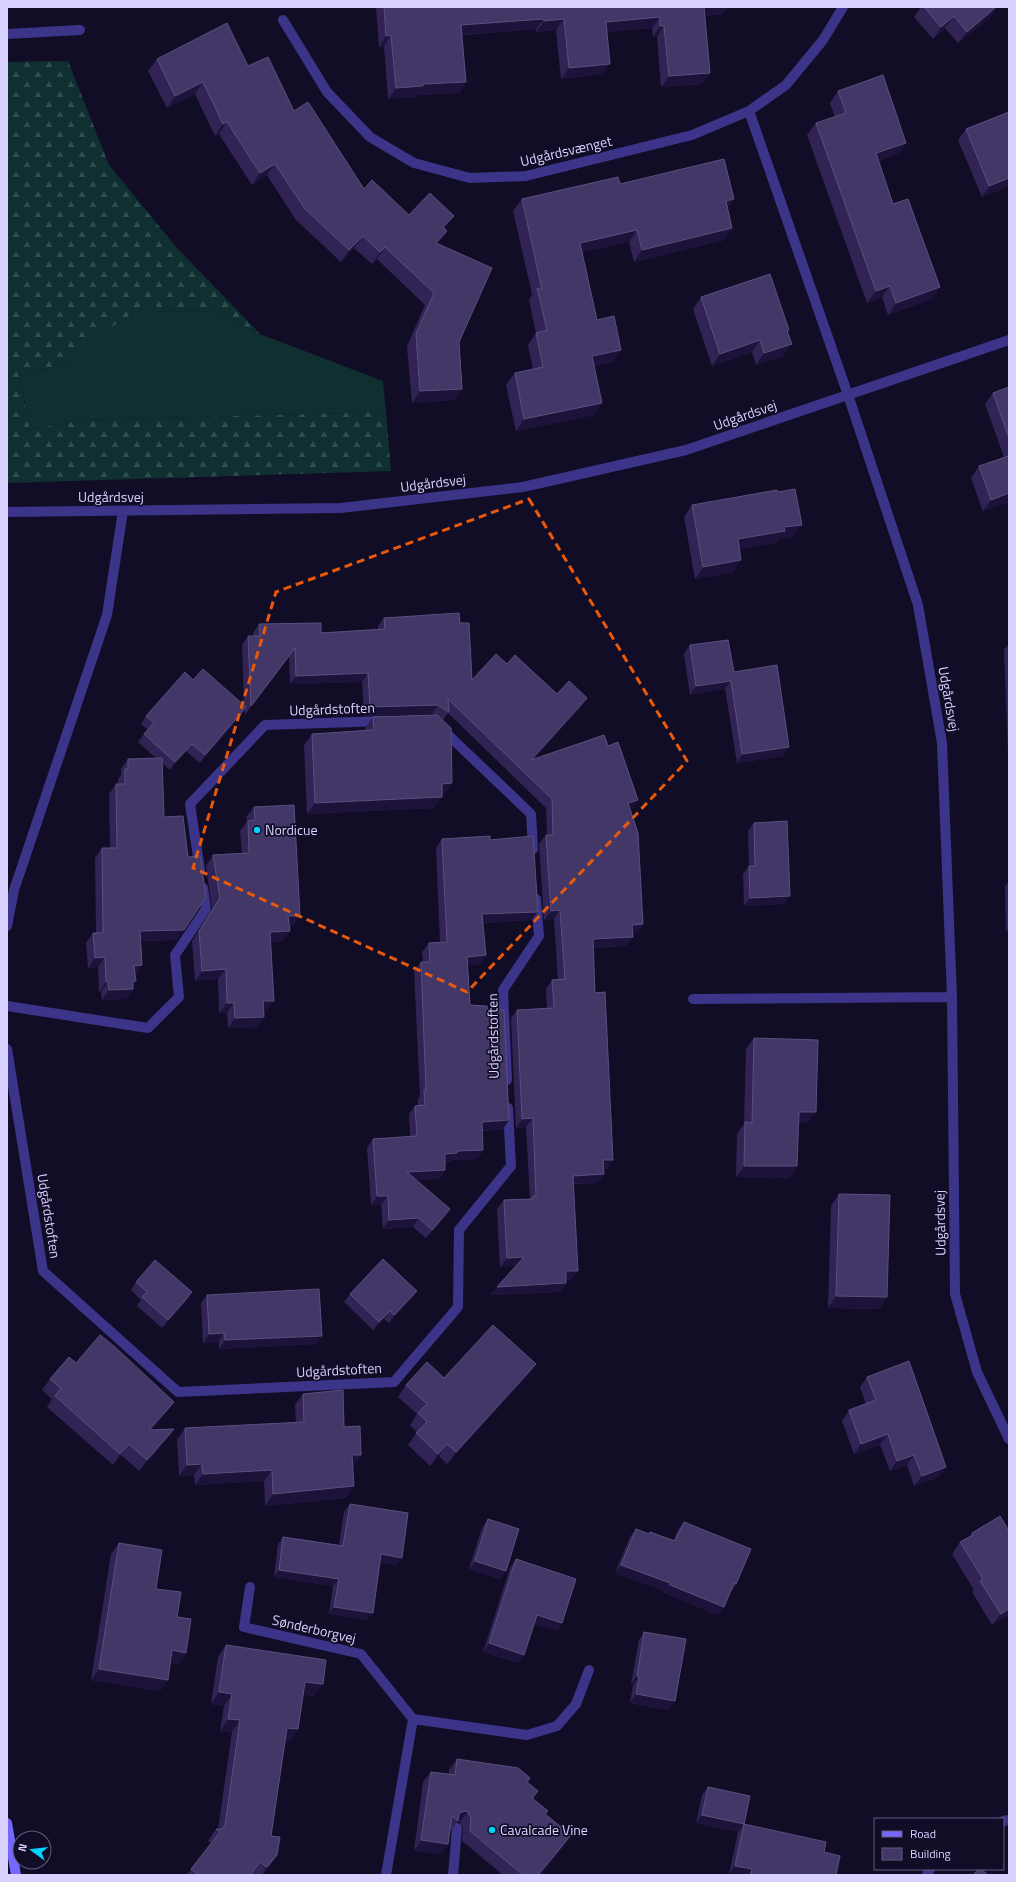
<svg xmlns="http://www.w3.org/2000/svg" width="1016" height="1882" viewBox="0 0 1016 1882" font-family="'Titillium Web',sans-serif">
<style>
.grass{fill:#0f2f30}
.forest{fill:url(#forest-firs)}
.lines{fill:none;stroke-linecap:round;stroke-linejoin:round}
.lane{stroke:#3c3488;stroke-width:10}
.street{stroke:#3c3488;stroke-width:10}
.secondary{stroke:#7668ff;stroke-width:10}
.wall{fill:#312455}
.shaded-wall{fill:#1d133a}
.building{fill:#433767;stroke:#5a4f7f}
.marked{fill:none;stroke:#e8590c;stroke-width:3;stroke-dasharray:8 5;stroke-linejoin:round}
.poi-dot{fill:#00d2fc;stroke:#120d26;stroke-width:1.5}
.labels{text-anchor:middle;stroke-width:3.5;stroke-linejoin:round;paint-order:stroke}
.street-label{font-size:14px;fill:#d9d1ff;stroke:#120d26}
.poi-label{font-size:14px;fill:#d9d1ff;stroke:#120d26;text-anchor:start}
</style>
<defs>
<pattern id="forest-firs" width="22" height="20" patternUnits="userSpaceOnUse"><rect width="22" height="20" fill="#0f2f30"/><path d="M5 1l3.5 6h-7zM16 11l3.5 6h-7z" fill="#314c4f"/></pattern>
</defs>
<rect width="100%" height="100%" fill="#120d26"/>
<path class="grass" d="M215,311L260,334L383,381L386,412L81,420L30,430L19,375L64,364L87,342L135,312Z"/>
<path class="forest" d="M68,61L109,165L176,247L260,334L215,311L135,312L90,341L64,364L19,375L30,430L81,420L386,412L391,471L7,483V62Z"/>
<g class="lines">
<path class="lane" d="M7,34L80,30
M1003,1821L1009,1820
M453,1875L457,1828
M927,1875L930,1869"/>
<path class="street" d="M283,20L327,92L370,137L414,163L470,178L526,176L692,135L749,111L786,85L823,40L843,7
M749,111L848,395L918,605L942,743L952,997L955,1294L977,1372L1009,1439
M7,512L341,508L523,487L686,450L1009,340
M442,729L531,814L533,849
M200,870L190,804L265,725L383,721
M7,926L14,890L107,615L123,511
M693,999L952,997
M7,1006L148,1028L179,997L175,955L206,909L203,888
M7,1049L43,1271L178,1392L394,1382L458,1307L459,1230L511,1166L508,1108
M507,1080L503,990L539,936L536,899
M250,1587L244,1627L361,1654L413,1719L386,1875
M413,1719L527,1735L557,1726L576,1704L589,1670"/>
<path class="secondary" d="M7,1823L16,1875"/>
</g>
<path class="wall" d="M376,7H728L722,14L705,16L710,73L702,84L661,87L657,37H653L652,28L607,32L603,74L561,79L556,30L536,32V29L462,35L466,82L459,93L417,95L415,97L388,99L384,46L379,47Z
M921,7H997L990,17L958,43L945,28L933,39L914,17Z
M157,59L248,66L294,111L364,189L409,215L446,228L437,244L459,342L462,389L454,400L412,403L407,346L425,305L377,259L372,264L354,248L341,262L296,220L267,175L252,185L219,134L215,136L195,94L167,108L148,71Z
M838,91L906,143L898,154L878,161L893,204L932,299L888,315L882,297L867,303L807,135L816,123L835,117L830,103Z
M1009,112V186L982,197L958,140L966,129Z
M620,184L727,209L732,228L724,240L634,262L629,242L582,252L597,320L613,362L594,366V415L516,431L506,385L515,373L533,369L528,345L536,333L529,300L532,294L513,211L522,199Z
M701,297L789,330L788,332L783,356L756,365L752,352L712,366L693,309Z
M1009,387V502L983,511L971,478L979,466L1004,457L985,404L993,393Z
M692,505L793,537L779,539L776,543L739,549L733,572L695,579L684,517Z
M384,618L460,623L472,680L507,664L557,694L587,698L581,707L534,759L632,808L630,809L643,924L637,933H632L633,937L626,946L593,948L595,993L613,1160L607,1169H604L598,1183L573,1184L572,1279L566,1280V1283L560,1292L490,1295L497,1287L516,1265L500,1267L497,1209L504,1200L530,1199L526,1127L516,1128L511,1018L517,1010L547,1008L546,989L552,980H558L554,919L544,920L539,844L546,835H547L546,808L448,713L443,720L444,795H442L434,808L307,814L304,745L312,734L365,730V728L373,717L435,715L432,714L364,716L362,682L290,684L289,657L245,715V710L241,715L200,763L186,751L170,770L162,763L164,817L177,940L141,941L142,965L135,975L133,985V989L126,999L102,1000L101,992H99L98,967L88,968L86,943L93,933H96L95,858L102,848H110L109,794L116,784H118V779L121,775V769L128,759L156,758L138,742L144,734L148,730L141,724L146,716L193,680L244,705L242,645L248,636H254L253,633L259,624L321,633L378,629V626Z
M1009,644V780L1004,650Z
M690,645L734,672L783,756L737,763L725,689L690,695L684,654Z
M254,807L293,926H289L290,931L282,941L271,942L267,1011H264V1017L257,1027L228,1028L227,1013H219L218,979L195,981L192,941L212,909L206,866L213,855L242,853L240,831L247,822L246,817Z
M754,823L790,896L784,904L744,906L743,874L749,866L748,831Z
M442,839L490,840L538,912L531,920L483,923L480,964L467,965L470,1005L488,1011L509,1120L503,1129L482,1131L483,1150L477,1159L452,1160L451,1162H445V1170L439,1179L416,1180L450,1209L444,1218L426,1238L413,1227L383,1229L381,1204L371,1205L367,1148L373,1139L410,1136L409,1114L415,1106L418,1105V1099L420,1096L414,971L421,962H423L422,952L429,943L440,942L436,848Z
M1009,881V932H1006L1005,887Z
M754,1038L808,1123H798L797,1166L789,1178L736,1177L737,1134L744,1124L746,1049Z
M839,1194L887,1297L879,1309L828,1308L831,1206Z
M136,1282L192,1292L187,1300L162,1328L137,1306L141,1300L131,1290Z
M417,1291L411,1299L389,1323L384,1319L373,1330L344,1302L350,1294Z
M207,1295L322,1336L316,1344L219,1349V1342L203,1343L201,1303Z
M76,1363L174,1402L166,1413L151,1430L174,1429L166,1440L139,1471L121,1455L113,1465L47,1407L52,1399L42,1390L50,1379Z
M536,1364L527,1376L447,1464L439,1456L430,1466L408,1445L417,1432L410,1425L417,1414L398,1397L406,1385L444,1378Z
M867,1377L939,1477L914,1486L907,1465L890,1471L880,1445L854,1454L842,1421L849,1410L866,1404L860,1387Z
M303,1394L344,1427L361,1455L353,1466L346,1498L265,1506L264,1481L195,1485L194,1475L179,1476L177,1440L185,1428L296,1423L295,1405Z
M350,1504L396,1565L380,1562L367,1620L329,1614L333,1586L274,1577L278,1544L283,1537L339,1545L344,1512Z
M488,1519L500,1579L469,1569L482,1528Z
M684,1522L736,1584L730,1593V1592L724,1607L718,1615L664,1593L665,1591L615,1573L630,1537L636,1529L649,1534L650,1532L673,1541L678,1530Z
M972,1533L1009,1615L992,1625L972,1592L974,1590L952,1554L960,1542L969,1537Z
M119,1543L156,1589L177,1617L186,1653L178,1664L170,1663L160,1691L91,1680L111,1554Z
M516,1559L562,1623L557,1631L534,1624L519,1663L483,1652L510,1568Z
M644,1632L669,1710L630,1703L633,1685L631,1684L639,1640Z
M226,1645L314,1696L303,1694L298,1729L290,1741L285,1740L271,1836L277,1855L269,1867L262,1875H254L252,1874L251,1875H187L211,1843L208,1841L216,1829H218L232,1732L220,1731L224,1706L211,1704L218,1657Z
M457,1759L527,1782L538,1791L533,1799L545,1814L564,1846L540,1875H503L462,1841L463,1828L460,1822H457L450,1831L448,1844L441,1854L414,1851L423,1782L431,1772L449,1774V1770Z
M708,1787L738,1832L696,1823L702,1795Z
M744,1824L824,1852L836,1875H734L729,1874L738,1832Z"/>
<path class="shaded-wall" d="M703,7H728L722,14L696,17Z
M996,7H997L990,17L958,43L967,32Z
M954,16L945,28L933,39L941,27Z
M660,17L652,28L598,33L606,22Z
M544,19L536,29L453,35L461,25Z
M564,19L556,30L536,32L544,21Z
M660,26H664L657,37H653Z
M391,35L384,46L379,47L386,36Z
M610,64L603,74L561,79L569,68Z
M710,73L702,84L661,87L669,76Z
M203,82L195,94L167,108L175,96Z
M466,82L459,93L417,95L415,97L388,99L396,88L423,84Z
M227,122L219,134L215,136L223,124Z
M906,143L898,154L867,165L876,153Z
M275,164L267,175L252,185L260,173Z
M1009,178V186L982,197L989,186Z
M734,199L726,211V201Z
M454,216L446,228L435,239L443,227Z
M732,228L724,240L634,262L642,250Z
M637,230L629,242L572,255L580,243Z
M447,231L438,243L427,255L436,243Z
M363,236L354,248L341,262L349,250Z
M385,247L377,259L372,264L380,252Z
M890,286L882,297L867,303L876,291Z
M940,287L932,299L888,315L896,303Z
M760,340L752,352L712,366L720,354Z
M792,344L783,356L756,365L764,353Z
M621,350L613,362L584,368L592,356Z
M462,389L454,400L412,403L420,391Z
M602,403L594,415L516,431L524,419Z
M1009,493V502L983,511L991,500Z
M802,525L793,537L779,539L776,543L729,551L738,539L784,527Z
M741,560L733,572L695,579L703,567Z
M295,648L289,657L245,715L251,706Z
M368,673L362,682L290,684L296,676Z
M731,681L725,689L690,695L696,686Z
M587,698L581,707L525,769L531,760Z
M438,705L432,714L364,716L370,707Z
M246,707L241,715L200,763L205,755Z
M192,744L186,751L170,770L175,762Z
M789,747L783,756L737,763L742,754Z
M452,783L444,795H434L442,784Z
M442,797L434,808L307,814L315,803Z
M638,800L632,808L621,812L628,803Z
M790,896L784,904L744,906L750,898Z
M560,910L554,919L544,920L551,911Z
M538,912L531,920L476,923L482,914Z
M288,916H300L293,926H281Z
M643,924L637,933L626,934L632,925Z
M1009,928V932H1006Z
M184,930L177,940L133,941L140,931Z
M290,931L282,941L263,942L270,932Z
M633,937L626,946L587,948L593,939Z
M486,955L480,964L461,966L467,957Z
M105,957L98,967L88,968L95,958Z
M142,965L135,975L134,966Z
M226,969L218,979L195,981L202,971Z
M133,981H136L130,989H133L126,999L102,1000L109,990Z
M106,982H108L101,992H99Z
M263,1001H274L267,1011H256Z
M227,1003H234L227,1013H219Z
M264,1017L257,1027L228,1028L235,1018Z
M799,1112H816L808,1123H791Z
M533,1118L526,1127L516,1128L522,1119Z
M509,1120L503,1129L476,1131L482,1122Z
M483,1150L477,1159L452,1160L451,1162L438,1163L445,1154L457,1151Z
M603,1160H613L607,1169H597Z
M744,1166H797L789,1178L736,1177Z
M445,1170L439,1179L401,1181L407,1172Z
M604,1174L598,1183L567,1184L573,1176Z
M377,1196H388L381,1204L371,1205Z
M450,1209L444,1218L426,1238L432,1230Z
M419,1218L413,1227L383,1229L389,1220Z
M524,1257L518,1265L500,1267L507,1258Z
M566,1271H578L572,1279L560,1280Z
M566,1283L560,1292L490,1295L497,1287Z
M417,1291L411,1299L389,1323L394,1315Z
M192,1292L187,1300L162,1328L168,1320Z
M836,1296L887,1297L879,1309L828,1308Z
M390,1311L384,1319L373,1330L379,1322Z
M224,1333L219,1342L203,1343L209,1334Z
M322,1336L316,1344L219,1349L225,1340Z
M536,1364L527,1376L447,1464L456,1452Z
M174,1402L166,1413L141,1441L149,1430Z
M174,1429L166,1440L139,1471L147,1460Z
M888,1434L880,1445L854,1454L861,1444Z
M129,1444L121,1455L113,1465L120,1454Z
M447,1444L439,1456L430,1466L438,1454Z
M352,1455H361L353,1466L344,1467Z
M914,1455L907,1465L890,1471L897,1461Z
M202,1464L194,1475L179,1476L187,1465Z
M946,1467L939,1477L914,1486L922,1476Z
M272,1470L264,1481L195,1485L203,1474Z
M354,1486L346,1498L265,1506L273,1494Z
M381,1554L402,1558L396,1565L376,1562Z
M475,1561L506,1571L500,1579L469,1569Z
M621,1565L670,1583L665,1591L615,1573Z
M279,1570L339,1579L333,1586L274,1577Z
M670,1585L724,1607L718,1615L664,1593Z
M334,1607L373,1613L367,1620L329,1614Z
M1009,1609V1615L992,1625L1001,1614Z
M537,1615L562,1623L557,1631L531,1623Z
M489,1643L524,1655L519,1663L483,1652Z
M172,1650L186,1653L178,1664L164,1662Z
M99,1669L168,1680L160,1691L91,1680Z
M637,1676L639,1677L633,1685L631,1684Z
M305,1682L323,1684L314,1696L296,1693Z
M219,1692L232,1694L224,1706L211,1704Z
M636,1694L675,1701L669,1710L630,1703Z
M228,1719L240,1720L232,1732L220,1731Z
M287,1728L298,1729L290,1741L279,1739Z
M465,1811L468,1812L460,1822H457L459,1813Z
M702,1815L744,1824L738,1832L696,1823Z
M571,1835L564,1846L540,1875H538Z
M421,1840L448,1844L441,1854L414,1851Z
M277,1855L269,1867L261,1875L267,1867Z
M735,1866L752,1869L748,1875H734L729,1874Z"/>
<path class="building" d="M384,7H704L710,73L669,76L664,26H660V17L606,22L610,64L569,68L564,19L544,21V19L461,25L466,82L423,84V86L396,88L391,35L386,36Z
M924,7H996L967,32L954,16L941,27Z
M227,23L248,66L268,57L294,111L308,102L364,189L372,180L409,215L430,193L454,216L443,227L447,231L436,243L492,268L459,342L462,389L420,391L416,334L434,293L385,247L380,252L363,236L349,250L305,209L275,164L260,173L227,122L223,124L203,82L175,96L157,59Z
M883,75L906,143L876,153L893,204L908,199L940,287L896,303L890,286L876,291L816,123L846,113L838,91Z
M1009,112V178L989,186L966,129Z
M724,159L734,199L726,201L732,228L642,250L637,230L580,243L597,320L614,316L621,350L592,356L602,403L524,419L515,373L543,367L536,333L547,330L537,288L542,290L522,199L618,177L620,184Z
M770,274L789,330L787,331L792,344L764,353L760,340L720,354L701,297Z
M1009,387V438L993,393Z
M1009,456V493L991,500L979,466Z
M795,489L802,525L784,527L785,531L738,539L741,560L703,567L692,505L777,490L778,492Z
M459,613L460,623H469L472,680L496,654L507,664L515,655L557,694L569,681L587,698L531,760L604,735L608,746L618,742L638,800L628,803L638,833L643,924L632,925L633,937L593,939L595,993L605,992L613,1160H603L604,1174L573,1176L578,1271H566V1283L497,1287L524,1257L507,1258L504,1200L533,1199V1196H536L533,1118L522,1119L517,1010L554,1008L552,980L565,979L560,910L551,911L546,835H553L552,799L448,699L449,712L438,705L370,707L368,673L296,676L295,648L251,706L248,636H260L259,624L321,623V633L385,629L384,618Z
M728,640L734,672L777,665L789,747L742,754L731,681L696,686L690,645Z
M203,669L246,707L205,755L192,744L175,762L144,734L154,723L146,716L185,672L193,680Z
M437,715L451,728L452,783L442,784V797L315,803L312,734L374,730L373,717Z
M162,758L164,817L183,816L188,857L200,856L206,897L184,930L140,931L142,965L134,966L136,981H133V989L109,990L108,982H106L105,957L95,958L93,933H103L102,848H117L116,784H125V769H128V759Z
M294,805L300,916H288L290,931L270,932L274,1001H263L264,1017L235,1018L234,1003H227L226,969L202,971L199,931L220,898L213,855L249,853L248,821L255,820L254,807Z
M787,821L790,896L750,898L749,866H755L754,823Z
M490,836V840L533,836L538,912L482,914L486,955L467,957L470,1005L487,1006L488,1011L504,1010L509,1120L482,1122L483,1150L457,1151V1153L445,1154V1170L407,1172L450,1209L432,1230L419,1218L389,1220L388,1196H377L373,1139L417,1136L415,1106L425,1105L424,1090H426L421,962H430L429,943L447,942L442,839Z
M754,1038L818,1040L816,1112H799L797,1166H744L745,1122L752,1123Z
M839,1194L890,1195L887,1297L836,1296Z
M383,1259L417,1291L394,1315L390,1311L379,1322L350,1294Z
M155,1260L192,1292L168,1320L142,1297L147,1292L136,1282Z
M319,1289L322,1336L225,1340L224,1333L209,1334L207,1295Z
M493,1325L536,1364L456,1452L447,1444L438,1454L416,1433L427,1422L418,1413L427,1404L406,1385L427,1362L444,1378Z
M100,1335L115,1347L174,1402L149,1430L174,1429L147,1460L129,1444L120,1454L55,1396L61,1388L50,1379L69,1357L76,1363Z
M909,1361L946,1467L922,1476L914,1455L897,1461L888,1434L861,1444L849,1410L876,1400L867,1377Z
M343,1390L344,1427L360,1426L361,1455H352L354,1486L273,1494L272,1470L203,1474L202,1464L187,1465L185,1428L304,1422L303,1394Z
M350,1504L408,1513L402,1558L381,1554L373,1613L334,1607L339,1579L279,1570L283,1537L343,1546Z
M1000,1516L1009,1531V1609L1001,1614L980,1581L983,1579L960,1542L973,1535L972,1533Z
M488,1519L519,1529L506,1571L475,1561Z
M684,1522L751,1549L736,1584L734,1583L724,1607L670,1585V1583L621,1565L636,1529L649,1534L650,1532L675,1541Z
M119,1543L162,1550L156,1589L181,1592L177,1617L191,1619L186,1653L172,1650L168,1680L99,1669Z
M516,1559L576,1579L562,1623L537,1615L524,1655L489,1643Z
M644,1632L686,1639L675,1701L636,1694L639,1677L637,1676Z
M226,1645L326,1660L323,1684L305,1682L298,1729L287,1728L271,1836L280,1837L277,1855L267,1867L260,1862L250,1875H199L191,1869L220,1832L216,1829H222L225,1825L240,1720L228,1719L232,1694L219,1692Z
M457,1759L518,1768L530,1778L527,1782L538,1791L532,1798L548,1811L545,1814L571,1835L538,1875H523L470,1831L471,1818L468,1812L465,1811L459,1813L458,1821L452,1816L448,1844L421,1840L431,1772L455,1775Z
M708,1787L750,1796L744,1824L702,1815Z
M744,1824L826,1842L824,1852L840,1856L836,1875H751L752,1869L735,1866Z
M979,1869H981L988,1875H973Z"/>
<path class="marked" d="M529,499L687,761L467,992L193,868L276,592Z"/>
<g class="poi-dot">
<circle cx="257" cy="830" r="4"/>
<circle cx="492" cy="1830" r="4"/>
</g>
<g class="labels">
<g class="street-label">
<text transform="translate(566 151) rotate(-13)" y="5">Udgårdsvænget</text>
<text transform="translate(745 415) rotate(-19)" y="5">Udgårdsvej</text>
<text transform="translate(433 483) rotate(-7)" y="5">Udgårdsvej</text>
<text x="111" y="502">Udgårdsvej</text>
<text transform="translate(949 699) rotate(80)" y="5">Udgårdsvej</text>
<text transform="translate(332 709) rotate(-2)" y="5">Udgårdstoften</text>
<text transform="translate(493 1036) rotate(-91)" y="5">Udgårdstoften</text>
<text transform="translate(49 1216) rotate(81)" y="5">Udgårdstoften</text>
<text transform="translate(940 1223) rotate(-91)" y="5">Udgårdsvej</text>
<text transform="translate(339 1370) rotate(-3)" y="5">Udgårdstoften</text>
<text transform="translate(314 1629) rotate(13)" y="5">Sønderborgvej</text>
</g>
<g class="poi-label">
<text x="265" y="835">Nordicue</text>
<text x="500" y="1835">Cavalcade Vine</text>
</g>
</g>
<rect width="1016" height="1882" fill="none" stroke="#d9d1ff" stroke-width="16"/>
<rect x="874" y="1818" width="130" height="52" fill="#120d26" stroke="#625b7d"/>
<rect x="882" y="1831" width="20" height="6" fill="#7668ff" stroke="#625b7d"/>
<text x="910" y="1838" font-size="12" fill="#d9d1ff">Road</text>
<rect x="882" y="1848" width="20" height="12" fill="#433767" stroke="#625b7d"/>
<text x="910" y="1858" font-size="12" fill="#d9d1ff">Building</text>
<g transform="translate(32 1850) rotate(285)"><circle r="19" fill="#120d26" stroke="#625b7d"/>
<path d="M0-3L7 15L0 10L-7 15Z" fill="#00d2fc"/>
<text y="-6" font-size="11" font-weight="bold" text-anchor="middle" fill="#d9d1ff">N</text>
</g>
</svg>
